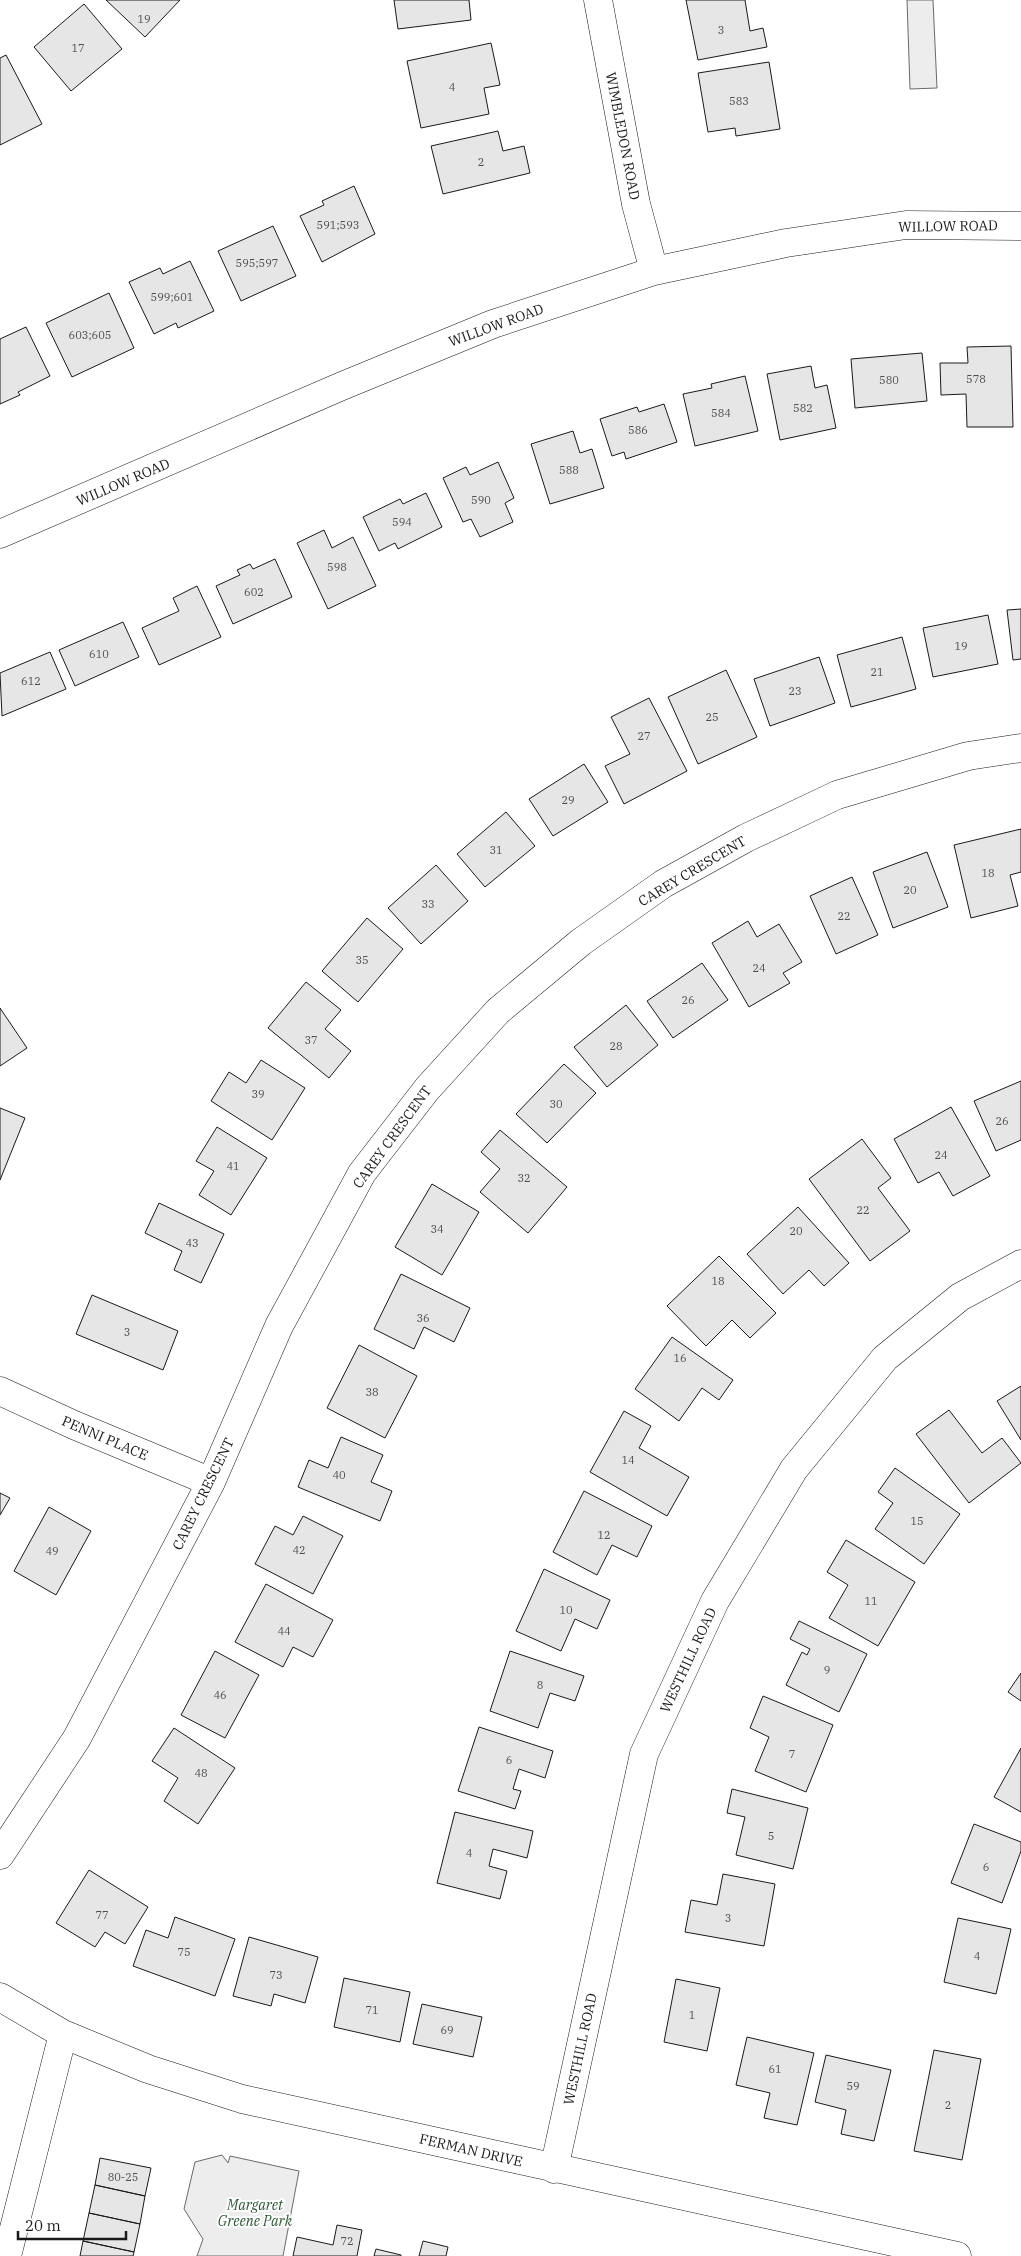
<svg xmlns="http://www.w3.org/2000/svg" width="1021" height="2256" viewBox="0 0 1021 2256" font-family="'IBM Plex Serif',serif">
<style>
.built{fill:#ededed;stroke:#6a6a6a}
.building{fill:#e6e6e6;stroke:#1a1a1a}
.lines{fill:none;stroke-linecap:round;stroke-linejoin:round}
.minor-casing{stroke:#1a1a1a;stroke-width:29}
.minor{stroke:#fff;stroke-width:28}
.labels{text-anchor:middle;stroke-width:4;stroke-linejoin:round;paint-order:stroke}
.number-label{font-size:11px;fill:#4d4d4d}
.street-label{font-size:14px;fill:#1a1a1a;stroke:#fff}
.park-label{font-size:14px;font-style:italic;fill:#2b5a34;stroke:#fff}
</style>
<rect width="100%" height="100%" fill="#fff"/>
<path class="built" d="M907,0H933L937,88L910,89Z
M222,2155L228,2163L230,2156L299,2171L283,2256H197L203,2239L184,2209L195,2162Z"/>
<path class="building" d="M106,0H180L145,37Z
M394,0H469L471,20L398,29Z
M686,0H745L750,31L763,28L767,47L698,60Z
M84,4L122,49L71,91L34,47Z
M491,43L500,85L484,88L489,114L421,128L407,61Z
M6,55L42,124L0,145V58Z
M769,62L780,129L736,136L735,128L708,132L698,73Z
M498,131L503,151L524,146L530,173L443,194L431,146Z
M354,186L375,234L322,262L300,216L324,205L322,201Z
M273,226L296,276L241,301L218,251Z
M190,261L214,311L178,328L176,323L154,334L129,282L160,268L163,274Z
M109,293L134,348L72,377L46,323Z
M26,327L50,376L18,392L20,395L0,404V339Z
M1011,346L1013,427H967L966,394L941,395L940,363H968L967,347Z
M922,353L927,401L855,408L851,359Z
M811,366L815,388L827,385L836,428L780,440L767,374Z
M745,376L758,431L695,446L683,394L712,388L711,384Z
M664,404L677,442L626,459L624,452L612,456L600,419L637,407L639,412Z
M573,431L580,453L592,449L604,488L550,504L531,444Z
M498,462L514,498L505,503L513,522L480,537L471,519L463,522L443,478L466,467L470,475Z
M426,493L442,527L398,549L395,543L379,551L363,517L400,499L403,504Z
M324,530L332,548L353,537L376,586L328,609L297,543Z
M275,559L292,597L233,624L216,586L240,575L237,570L250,564L253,569Z
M197,586L221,637L159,665L142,628L179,611L173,598Z
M1021,609V659L1013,660L1007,610Z
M988,615L998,664L933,677L923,628Z
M123,622L139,657L75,686L59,650Z
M902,637L916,689L851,707L837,655Z
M50,652L66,689L2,716L0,673Z
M819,657L835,703L770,726L754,679Z
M726,670L757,737L698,764L668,697Z
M649,698L687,771L624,804L605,766L630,754L611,717Z
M584,764L608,802L553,836L529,799Z
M506,812L535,846L485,887L457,854Z
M1021,829V872L1010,875L1018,906L971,918L954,845Z
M927,852L948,907L893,928L873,872Z
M436,865L468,901L421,944L388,908Z
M852,877L878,935L836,954L810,896Z
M367,918L403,949L358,1002L322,971Z
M748,921L757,937L779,924L802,962L783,973L790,983L749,1007L712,943Z
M702,963L728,1000L673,1038L647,1001Z
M306,982L341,1010L325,1029L351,1051L329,1078L268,1028Z
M626,1005L658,1045L607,1087L574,1047Z
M0,1008L27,1048L0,1066Z
M261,1060L305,1088L272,1140L211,1101L229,1072L246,1083Z
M564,1064L596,1093L547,1143L516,1114Z
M1021,1081V1140L996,1151L974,1101Z
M951,1107L990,1176L953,1196L939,1172L918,1183L894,1139Z
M0,1108L25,1118L0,1180Z
M217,1127L267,1158L231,1215L199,1195L214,1171L196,1161Z
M500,1130L567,1187L528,1233L480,1192L500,1169L481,1152Z
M862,1139L891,1178L878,1188L910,1231L870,1261L809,1179Z
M432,1184L479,1212L442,1275L395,1247Z
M159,1203L224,1234L201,1283L174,1270L182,1251L145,1233Z
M798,1207L849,1263L824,1286L809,1270L783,1294L747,1254Z
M719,1256L776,1313L750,1338L732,1320L706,1346L667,1306Z
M401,1274L470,1308L454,1342L424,1327L414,1349L374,1329Z
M92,1295L178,1331L163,1370L76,1334Z
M672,1337L733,1380L719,1400L702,1388L679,1421L635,1389Z
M359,1345L417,1376L385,1438L327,1408Z
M1021,1386V1440L997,1401Z
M949,1410L982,1453L1002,1438L1021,1463L969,1503L916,1434Z
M624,1411L651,1426L639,1448L689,1477L667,1516L590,1472Z
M341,1437L383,1455L371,1482L392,1491L380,1521L298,1487L309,1460L328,1468Z
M895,1468L960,1514L924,1564L875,1529L893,1503L878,1492Z
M584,1491L652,1526L637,1557L612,1545L597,1575L553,1552Z
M0,1493L10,1498L0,1515Z
M49,1507L91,1531L56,1595L14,1571Z
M303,1516L343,1536L313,1594L255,1564L275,1526L293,1535Z
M846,1540L915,1582L878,1646L829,1618L848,1585L827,1572Z
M544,1569L610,1600L597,1629L575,1619L561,1651L516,1631Z
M266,1584L333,1620L313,1657L293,1647L283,1667L235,1642Z
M799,1621L867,1654L839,1712L786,1685L802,1652L807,1655L810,1649L790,1639Z
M215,1651L259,1675L225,1738L181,1715Z
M510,1651L584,1676L575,1701L550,1693L538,1728L490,1711Z
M1021,1673V1701L1008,1692Z
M763,1696L833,1725L806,1792L755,1771L769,1737L750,1728Z
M479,1727L553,1751L545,1778L519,1769L513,1789L521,1791L515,1809L458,1791Z
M174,1728L235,1768L198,1824L164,1801L178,1778L152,1761Z
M1021,1748V1812L994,1797Z
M732,1789L808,1808L793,1869L736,1855L745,1817L727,1813Z
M455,1812L533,1831L527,1858L493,1849L489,1866L507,1871L500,1899L437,1883Z
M974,1824L1021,1842V1851L1002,1903L951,1883Z
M89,1870L148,1907L125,1944L105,1932L95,1947L56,1923Z
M723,1874L775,1884L764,1946L685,1932L691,1900L717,1905Z
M175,1917L235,1939L215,1996L133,1966L146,1930L168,1938Z
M958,1918L1011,1929L996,1994L944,1982Z
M249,1937L318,1957L305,2003L274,1994L271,2006L233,1996Z
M344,1978L410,1992L400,2042L334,2027Z
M676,1979L720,1988L707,2051L664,2042Z
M422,2004L482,2017L473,2057L413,2044Z
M747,2037L814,2053L797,2125L764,2118L770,2093L736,2085Z
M934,2050L981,2059L962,2160L914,2151Z
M826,2055L891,2070L874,2141L841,2134L846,2110L815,2102Z
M100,2158L151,2168L145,2196L95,2185Z
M95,2185L145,2196L140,2224L89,2213Z
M89,2213L140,2224L134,2252L83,2241Z
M337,2225L362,2230L357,2256H293L297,2237L333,2245Z
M83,2241L134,2252L133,2256H80Z
M423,2241L448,2247L446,2256H419Z
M376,2249L401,2255V2256H374Z"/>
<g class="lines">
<g class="minor-casing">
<path id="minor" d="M598,0L636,204L654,271
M0,534L342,386L493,324L654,271L786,243L906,225L1021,226
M0,1391L74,1425L211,1482
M0,1855L77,1738L211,1482L279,1326L362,1173L427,1089L498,1011L581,942L663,884L746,838L837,795L968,756L1021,748
M0,1997L63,2034L148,2069L242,2099L957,2256
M554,2169L644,1754L715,1601L794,1469L885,1358L960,1297L1021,1264
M7,2256L63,2034"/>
</g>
<use href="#minor" class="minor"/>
</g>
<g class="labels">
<g class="number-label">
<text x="144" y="23">19</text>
<text x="721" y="34">3</text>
<text x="78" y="52">17</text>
<text x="452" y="91">4</text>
<text x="739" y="105">583</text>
<text x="481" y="166">2</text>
<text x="338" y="229">591;593</text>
<text x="257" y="267">595;597</text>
<text x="172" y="301">599;601</text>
<text x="90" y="339">603;605</text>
<text x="976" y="383">578</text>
<text x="889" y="384">580</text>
<text x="803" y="412">582</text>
<text x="721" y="417">584</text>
<text x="638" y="434">586</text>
<text x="569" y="474">588</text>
<text x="481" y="504">590</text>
<text x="402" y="526">594</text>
<text x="337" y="571">598</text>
<text x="254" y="596">602</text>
<text x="961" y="650">19</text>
<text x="99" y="658">610</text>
<text x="877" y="676">21</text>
<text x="31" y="685">612</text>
<text x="795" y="695">23</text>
<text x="712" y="721">25</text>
<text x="644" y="740">27</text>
<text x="568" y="804">29</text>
<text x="496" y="854">31</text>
<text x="988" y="877">18</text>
<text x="910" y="894">20</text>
<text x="428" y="908">33</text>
<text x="844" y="920">22</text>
<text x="362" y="964">35</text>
<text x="759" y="972">24</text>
<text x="688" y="1004">26</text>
<text x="311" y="1044">37</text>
<text x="616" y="1050">28</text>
<text x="258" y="1098">39</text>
<text x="556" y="1108">30</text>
<text x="1002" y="1125">26</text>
<text x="941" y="1159">24</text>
<text x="233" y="1170">41</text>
<text x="524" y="1182">32</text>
<text x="863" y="1214">22</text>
<text x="437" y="1233">34</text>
<text x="796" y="1235">20</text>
<text x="192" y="1247">43</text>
<text x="718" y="1285">18</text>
<text x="423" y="1322">36</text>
<text x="127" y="1336">3</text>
<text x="680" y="1362">16</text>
<text x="372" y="1396">38</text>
<text x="628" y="1464">14</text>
<text x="339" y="1479">40</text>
<text x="917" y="1525">15</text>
<text x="604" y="1539">12</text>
<text x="299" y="1554">42</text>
<text x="52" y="1555">49</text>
<text x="871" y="1605">11</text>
<text x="566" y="1614">10</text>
<text x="284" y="1635">44</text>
<text x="827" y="1674">9</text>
<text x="540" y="1689">8</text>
<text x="220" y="1699">46</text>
<text x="792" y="1758">7</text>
<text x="509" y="1764">6</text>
<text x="201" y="1777">48</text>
<text x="771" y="1840">5</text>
<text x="469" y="1857">4</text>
<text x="986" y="1871">6</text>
<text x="102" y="1919">77</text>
<text x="728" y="1922">3</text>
<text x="184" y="1956">75</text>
<text x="977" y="1960">4</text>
<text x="276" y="1979">73</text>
<text x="372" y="2014">71</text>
<text x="692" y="2019">1</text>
<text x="447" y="2034">69</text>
<text x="775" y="2073">61</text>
<text x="853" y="2090">59</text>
<text x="948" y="2109">2</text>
<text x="123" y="2181">80-25</text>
<text x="347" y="2245">72</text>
</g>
<g class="street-label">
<text transform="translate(623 136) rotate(79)" y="5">WIMBLEDON ROAD</text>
<text transform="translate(948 226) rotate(-1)" y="5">WILLOW ROAD</text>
<text transform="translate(496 325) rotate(-20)" y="5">WILLOW ROAD</text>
<text transform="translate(123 482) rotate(-23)" y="5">WILLOW ROAD</text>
<text transform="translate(692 871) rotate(-31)" y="5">CAREY CRESCENT</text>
<text transform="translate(392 1137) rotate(-54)" y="5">CAREY CRESCENT</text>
<text transform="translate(105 1438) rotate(23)" y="5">PENNI PLACE</text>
<text transform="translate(203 1494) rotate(-64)" y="5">CAREY CRESCENT</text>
<text transform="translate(688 1660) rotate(-65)" y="5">WESTHILL ROAD</text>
<text transform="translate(580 2049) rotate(-78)" y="5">WESTHILL ROAD</text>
<text transform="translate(471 2150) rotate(13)" y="5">FERMAN DRIVE</text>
</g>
<g class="park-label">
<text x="255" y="2210">Margaret<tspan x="255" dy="16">Greene Park</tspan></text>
</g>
</g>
<path d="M18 2231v8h108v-8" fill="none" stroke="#1a1a1a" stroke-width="2.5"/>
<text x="25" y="2231" font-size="15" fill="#1a1a1a" stroke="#ffffff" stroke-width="4" paint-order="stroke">20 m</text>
</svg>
